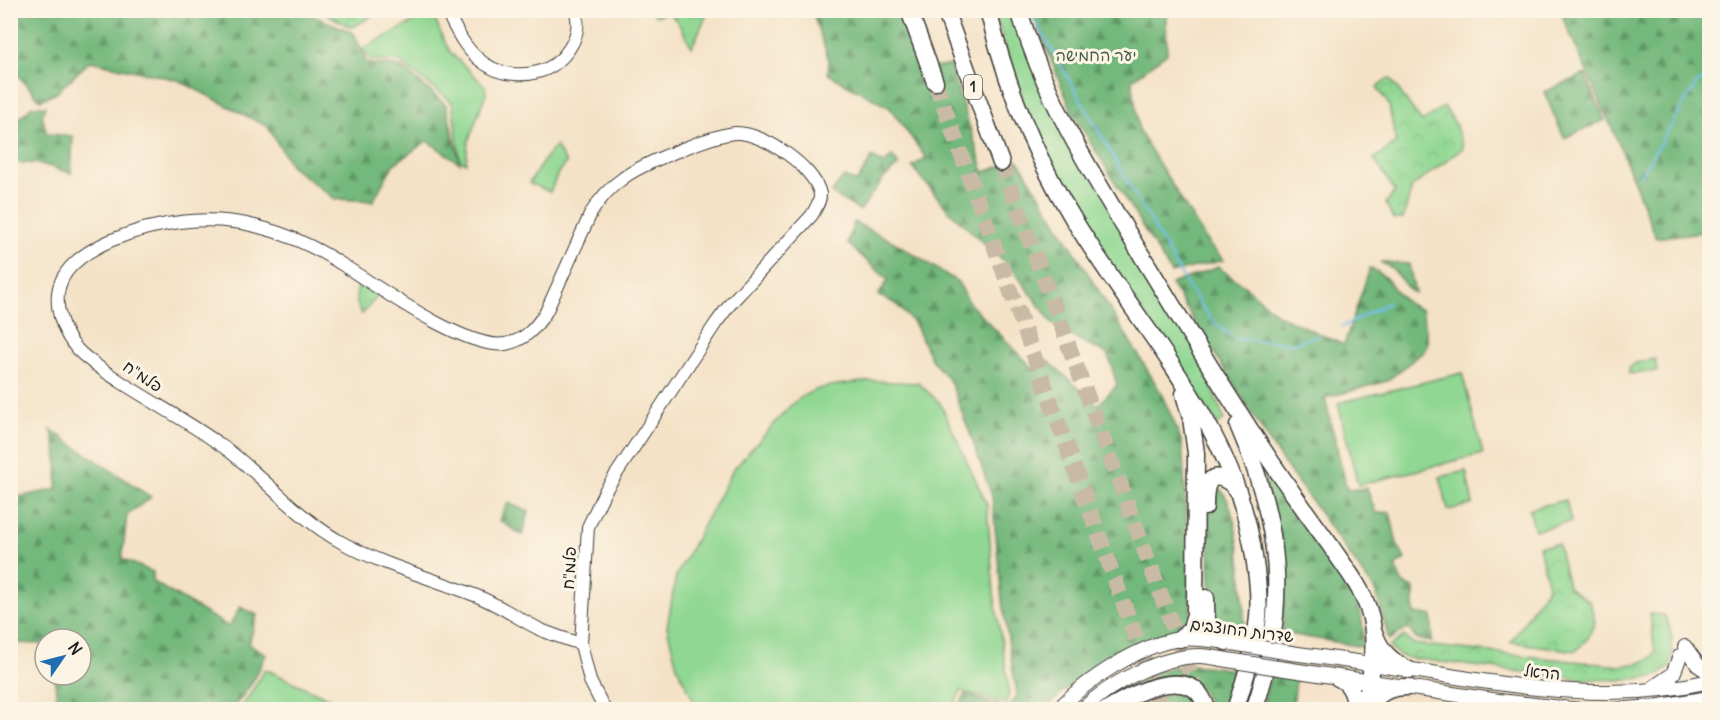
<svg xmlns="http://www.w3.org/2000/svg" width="1720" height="720" viewBox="0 0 1720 720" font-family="Delius,'Playpen Sans Hebrew',sans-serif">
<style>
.grass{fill:#8fd792;stroke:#567a57;stroke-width:1.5}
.forest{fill:url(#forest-firs);stroke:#486a4c;stroke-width:1.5}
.park{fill:url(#park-crowns);stroke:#567a57;stroke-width:1.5}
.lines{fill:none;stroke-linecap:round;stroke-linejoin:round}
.stream{stroke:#72c1ed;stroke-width:2}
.trunk-tunnel{stroke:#c9baa5;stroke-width:16;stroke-dasharray:16 8;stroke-linecap:butt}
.tertiary-casing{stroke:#3c3a36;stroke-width:14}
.secondary-casing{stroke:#3c3a36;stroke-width:16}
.trunk-casing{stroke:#3c3a36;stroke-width:19}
.tertiary{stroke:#fff;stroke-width:12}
.secondary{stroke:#fff;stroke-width:14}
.trunk{stroke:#fff;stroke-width:16}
.secondary-bridge-casing{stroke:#3c3a36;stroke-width:16;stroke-linecap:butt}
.secondary-bridge{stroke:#fff;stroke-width:14}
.labels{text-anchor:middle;stroke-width:6;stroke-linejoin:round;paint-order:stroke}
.shield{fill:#fcf5e5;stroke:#5f5d58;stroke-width:1.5}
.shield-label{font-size:15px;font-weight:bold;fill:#1c1c1c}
.park-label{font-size:16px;fill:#445d45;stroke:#fcf5e5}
.street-label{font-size:16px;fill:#1c1c1c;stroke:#fcf5e5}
</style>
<defs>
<pattern id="forest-firs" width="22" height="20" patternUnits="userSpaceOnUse" patternTransform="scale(1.5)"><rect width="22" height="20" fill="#73b87c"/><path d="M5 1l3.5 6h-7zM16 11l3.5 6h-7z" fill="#5e9565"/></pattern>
<pattern id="park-crowns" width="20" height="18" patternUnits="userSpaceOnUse" patternTransform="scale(1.5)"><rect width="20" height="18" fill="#8fd792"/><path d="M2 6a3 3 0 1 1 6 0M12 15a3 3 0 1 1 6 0" fill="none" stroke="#7bb87d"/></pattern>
</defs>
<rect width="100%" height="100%" fill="#fcf5e5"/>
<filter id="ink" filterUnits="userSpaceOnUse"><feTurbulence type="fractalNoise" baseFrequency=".0167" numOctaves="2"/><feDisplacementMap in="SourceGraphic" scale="12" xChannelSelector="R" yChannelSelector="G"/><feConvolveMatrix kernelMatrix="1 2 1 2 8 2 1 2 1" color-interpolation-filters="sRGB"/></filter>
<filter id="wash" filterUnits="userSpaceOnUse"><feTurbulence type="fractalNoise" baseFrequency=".008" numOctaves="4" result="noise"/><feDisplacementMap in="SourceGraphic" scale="24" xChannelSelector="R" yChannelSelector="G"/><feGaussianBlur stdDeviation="1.35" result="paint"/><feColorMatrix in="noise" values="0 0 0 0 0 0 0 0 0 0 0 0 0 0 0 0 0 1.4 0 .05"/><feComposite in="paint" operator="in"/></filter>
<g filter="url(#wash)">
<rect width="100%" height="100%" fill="#f4e2c7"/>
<path class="grass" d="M653,11H687L689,15L707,14L692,47L677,21L669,13L655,16Z
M994,11H1014L1022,39L1203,364L1224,419L1218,425L1095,241L1035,136Z
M425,16L435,19L443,39L451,53L485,86L486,93L468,142L466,163L460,160L452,102L400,62L371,60L362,49Z
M556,146L566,163L559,171L550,192L529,183L548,154Z
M1462,373L1483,454L1358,485L1338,403Z
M872,381L918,383L940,403L987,505L994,593L1009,689L1007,704L961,691L952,709H698L677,667L667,627L676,576L733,470L790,406C815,383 839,385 872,381Z
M1466,471L1473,504L1448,510L1440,477Z
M1566,500L1571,522L1535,530L1529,509Z
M265,669L330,699L327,709H237L246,701Z"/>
<path class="forest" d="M10,11H303L354,33L367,63L402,67L446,105L460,163L427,141L393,165L373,201L335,199L291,166L268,127L178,80L90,61L56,93L40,100L17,74L11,75Z
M812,11H900L923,70L950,65L984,172L1018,160L1139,356L1161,393L1174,422L1182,443L1184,471L1191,616L1184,629L1131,648L1085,675L1061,693L1046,709H1008L1017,696L1002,600L992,496L968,428L950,381L931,359L915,324L895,303L878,296L888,280L847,243L854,222L894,242L958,282L970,304L1034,369L1048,361L1098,405L1117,385L1108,354L1069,335L1053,324L1013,270L949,211L912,167L926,158L890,108L828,74L829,60Z
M1031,11H1166L1167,53L1132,80L1139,131L1209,245L1224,260L1171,273L1073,114Z
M1560,11H1709V231L1656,238L1622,151Z
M1585,74L1605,120L1564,138L1544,92Z
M32,106H46L42,116L47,134L73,136L71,173L41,164L11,162L17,145L13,124Z
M892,156L899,165L883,179L860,211L831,193L844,177L857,182L872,157L884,164Z
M1380,262L1409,264L1415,293L1410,291L1392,268Z
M1218,267L1246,287L1278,315L1344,345L1370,268C1396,278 1392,300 1422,310L1428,342L1424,351L1387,381L1325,398L1347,490L1367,488L1376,513L1390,512L1397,544L1405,559L1395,566L1403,584L1414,588V614L1432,615V642L1416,639L1408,628L1389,640L1376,592L1276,452L1171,284Z
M51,430L151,497L127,515L122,559L153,572V582L229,627L240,607L257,615L249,644L266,654C258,673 247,695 231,709H58L54,675H81V639H45V644L11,643V531C19,519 19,512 14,498L57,489C58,468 58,450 51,430Z
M1271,472L1348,584C1359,605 1366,624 1362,647L1282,633L1285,583L1283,561L1263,475Z
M1216,486C1242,498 1244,611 1245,638C1235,637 1225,637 1220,628C1205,605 1210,526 1209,497Z
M508,503L529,512L522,535L499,520Z
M1192,665L1217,667L1239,672L1225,709H1213L1198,685L1122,695L1117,687C1142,676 1165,667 1192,665Z
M1272,674L1296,678L1293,709L1260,710Z
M1170,693C1183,694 1189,698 1196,709H1129L1136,705Z
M965,694L1007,709H958Z"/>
<path class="park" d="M321,11H380L352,28Z
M1390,78L1422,122L1444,106L1455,124L1463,148L1412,187L1403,219H1393L1386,203L1395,191L1374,159L1396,143L1389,105L1377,87Z
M360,282L379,295L362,314C355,304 354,294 360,282Z
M1655,359L1657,371L1629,374V368L1636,363Z
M1558,544L1568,587L1590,602L1595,622L1588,638L1576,651L1511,642L1548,586L1539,546Z
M1650,614L1664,615C1673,630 1675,652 1669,668L1654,677L1618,680L1580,679L1409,658L1399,655L1389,647L1404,636L1414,644L1620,666C1632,664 1649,664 1655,652Z"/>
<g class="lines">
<path class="stream" d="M1029,10L1190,290L1213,322L1235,339L1292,343L1318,336
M1640,176L1697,83L1710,77
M1342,327L1388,303"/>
</g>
</g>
<g filter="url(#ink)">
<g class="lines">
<path class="trunk-tunnel" d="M935,82L1162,710
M1001,163L1200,700"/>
<g class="tertiary-casing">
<path id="tertiary" d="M446,10C458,34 468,56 492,68C504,75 525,76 538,72C562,66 585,36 575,10
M581,644C568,640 554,635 541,630C519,619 499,605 477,596C432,578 384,566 341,542C301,520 269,483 233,454C198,427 158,406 121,382C106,372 89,362 77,349C64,334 56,313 58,293C61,266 89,250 112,240C155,222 208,214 255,226C285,233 317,248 343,265C378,287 466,350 505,344C525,341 536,327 546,312L591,213C599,200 609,188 622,179C639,165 716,133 737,133C763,133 815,167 820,194C821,201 815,209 812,215L731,303L716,323L605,491L588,527L581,644L590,681L605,710"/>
</g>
<g class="secondary-casing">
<path id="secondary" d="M1685,647L1698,665L1710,673
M1291,653C1338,659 1385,666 1432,673C1524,688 1617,703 1710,681
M1285,669L1499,701L1581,710
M1654,687L1673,674L1680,656
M1058,710C1084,681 1141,644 1180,639C1195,637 1212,640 1227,642
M1082,710C1110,683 1161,656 1200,656C1209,656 1219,659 1228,660
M1613,710L1654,707L1710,698"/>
</g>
<g class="trunk-casing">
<path id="trunk" d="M909,10L935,82
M945,10L1001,163
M988,10C1006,85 1034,155 1074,220C1138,326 1229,419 1252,544C1256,568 1260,593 1258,617C1255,649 1245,679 1235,710
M1019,10C1045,101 1094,177 1142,256C1185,326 1227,396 1272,463C1291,491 1310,518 1330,545C1344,566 1361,586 1369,611C1379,641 1370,678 1365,710
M1238,425C1281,524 1290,606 1254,710
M1205,507C1205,500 1205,493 1207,486C1213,469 1231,481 1238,491
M1206,598C1206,618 1205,633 1226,642
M1374,632C1380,651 1391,661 1409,670
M1180,639L1191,629L1195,614L1196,453L1191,418L1184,394
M1338,678C1351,683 1355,696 1355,710
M1106,710C1127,697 1166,675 1191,687C1200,691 1204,701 1208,710
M1367,710C1377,693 1389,687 1408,687"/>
</g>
<use href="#tertiary" class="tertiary"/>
<use href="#secondary" class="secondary"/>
<use href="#trunk" class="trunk"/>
<g class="secondary-bridge-casing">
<path id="secondary-bridge" d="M1232,643L1291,653
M1228,660L1285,669"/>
</g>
<use href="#secondary-bridge" class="secondary-bridge"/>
</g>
</g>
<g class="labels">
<rect class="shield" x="964" y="75" width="18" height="24" rx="4.5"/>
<g class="shield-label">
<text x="973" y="92">1</text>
</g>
<g class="park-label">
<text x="1096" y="61">יער החמישה</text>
</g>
<g class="street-label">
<text transform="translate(143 376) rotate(33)" y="6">פלמ"ח</text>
<text transform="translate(569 568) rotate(-87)" y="6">פלמ"ח</text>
<text transform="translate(1242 630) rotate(7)" y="6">שדרות החוצבים</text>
<text transform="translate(1542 672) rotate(6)" y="6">הראל</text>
</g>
</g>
<rect width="1720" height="720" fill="none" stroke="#fcf5e5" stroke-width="36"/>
<g transform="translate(63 657) rotate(55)"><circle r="28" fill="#fcf5e5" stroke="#a29e95" stroke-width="1.5"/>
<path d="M0-4.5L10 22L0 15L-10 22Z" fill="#1f6fb2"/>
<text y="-9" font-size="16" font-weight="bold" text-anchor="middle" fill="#1c1c1c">N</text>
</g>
</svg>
